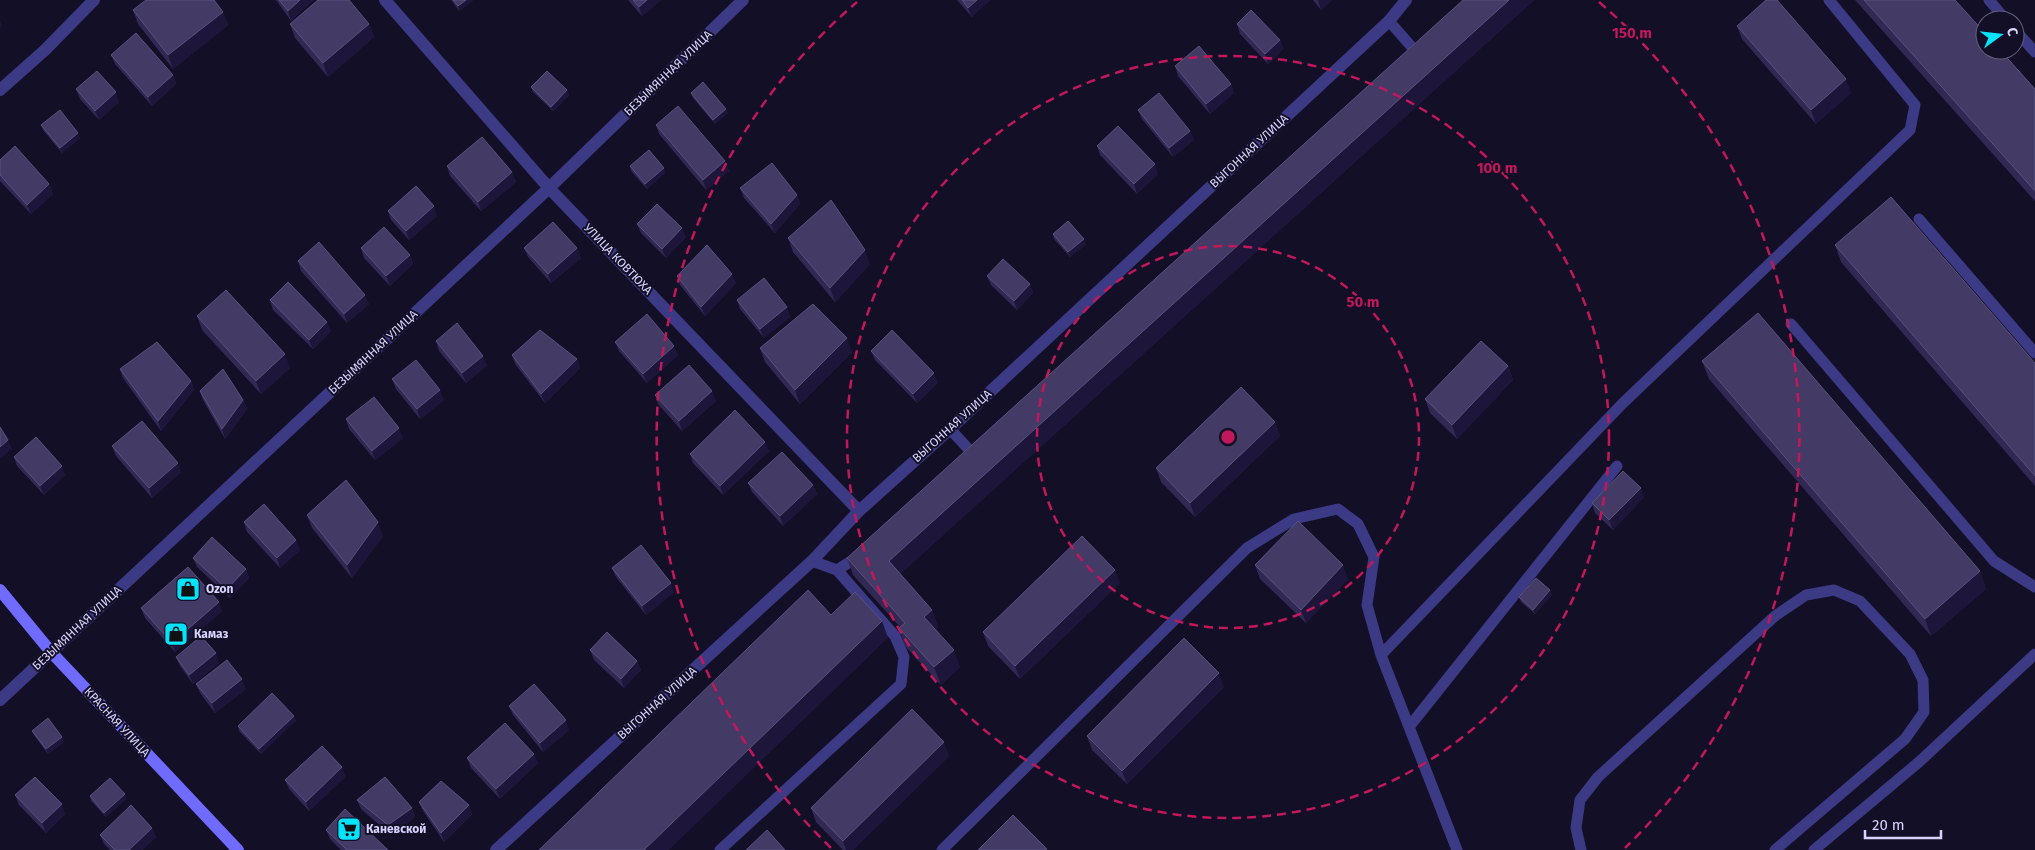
<svg xmlns="http://www.w3.org/2000/svg" width="2035" height="850" viewBox="0 0 2035 850" font-family="'Fira Sans',sans-serif">
<style>
.lines{fill:none;stroke-linecap:round;stroke-linejoin:round}
.service{stroke:#3d3a85;stroke-width:11}
.minor{stroke:#3d3a85;stroke-width:12}
.tertiary{stroke:#3d3a85;stroke-width:12}
.secondary{stroke:#6f6bff;stroke-width:12}
.wall{fill:#312854}
.shaded-wall{fill:#1d163a}
.building{fill:#433a66;stroke:#5a527e}
.ring{fill:none;stroke:#c2185b;stroke-width:2.5;stroke-dasharray:9 6}
.labels{text-anchor:middle;stroke-width:4;stroke-linejoin:round;paint-order:stroke}
.street-label{font-size:12px;fill:#d9d4ff;stroke:#130f26}
.poi-label{font-size:12px;font-weight:bold;fill:#d9d4ff;stroke:#130f26;text-anchor:start}
.centre{fill:#c2185b;stroke:#130f26;stroke-width:2.5}
.ring-label{font-size:15px;text-anchor:middle;font-weight:bold;fill:#c2185b;stroke:#130f26;stroke-width:4;stroke-linejoin:round;paint-order:stroke}
</style>
<rect width="100%" height="100%" fill="#130f26"/>
<g class="lines">
<path class="service" d="M1989,0L2006,20
M1389,21L1417,53
M2015,30L2035,52
M1919,219L2035,353
M1791,324L1994,561L2035,587
M950,429L974,455
M837,570L861,555
M1409,727L1617,466
M720,850L901,684L904,657L895,636L837,570L812,561
M942,850L1247,548L1294,519L1338,509L1358,524L1374,557L1367,605L1381,655
M1457,850L1381,655L1623,403L1910,130L1915,105L1829,0
M1581,850L1576,828L1580,800L1598,777L1775,616L1806,595L1834,590L1860,601L1910,654L1923,680L1924,712L1905,739L1775,850
M1814,850L1919,762L2035,654"/>
<path class="minor" d="M385,0L549,188L859,511
M0,700L549,188L743,0
M496,850L812,561L859,511L950,429L1389,21L1406,0"/>
<path class="tertiary" d="M0,90L45,50L94,0"/>
<path class="secondary" d="M0,590L51,652L238,850"/>
</g>
<path class="wall" d="M276,0H313L291,21Z
M451,0H473L459,11Z
M628,0H661L642,16Z
M957,0H990L972,17Z
M1313,0H1332L1321,10Z
M1463,0H1534L900,574L932,610L938,627L936,629L960,667L941,685L905,646L899,628L900,627L853,575L847,558Z
M1855,0H1955L2035,89V201Z
M133,10L223,12L228,25L173,69L138,24Z
M290,24H369L374,37L328,77L295,38Z
M1237,24L1280,40L1283,49L1268,64L1240,34Z
M1737,26L1851,93L1816,124L1742,39Z
M111,55L173,75L176,84L152,106L115,64Z
M1175,66L1231,84L1234,93L1210,114L1178,76Z
M531,87L567,90L569,95L553,111L533,92Z
M76,89L119,102L99,120L80,99Z
M691,93L728,113L715,124L693,98Z
M1138,110L1190,131L1194,140L1173,157L1142,119Z
M41,125L80,138L62,153L43,130Z
M656,125L729,171L706,190L659,134Z
M1097,146L1158,174L1137,194L1100,155Z
M0,160L49,184L53,194L31,214L0,181Z
M447,166L512,172L516,182L481,211L450,176Z
M630,166L665,173L647,189L631,171Z
M740,188L797,195L800,204L775,233L744,198Z
M388,211L437,216L409,240L391,220Z
M637,224L686,237L666,258L641,233Z
M1053,234L1086,244L1070,257L1054,239Z
M788,238L870,264L835,302L793,252Z
M1835,245L2035,363V486L1841,262Z
M361,248L410,255L413,264L390,286L364,258Z
M524,248H577L581,258L551,283L528,257Z
M298,261L369,304L347,323L301,271Z
M677,276L736,283L705,316L680,285Z
M987,276L1030,284L1033,293L1017,310L991,285Z
M270,300L331,331L313,349L273,310Z
M737,300L787,307L790,317L764,338L740,309Z
M197,316L290,368L261,394L202,330Z
M436,341L487,365L466,383L439,351Z
M615,342L678,355L647,383L619,351Z
M760,348L852,352L800,404L765,362Z
M871,351L938,382L917,403L875,360Z
M512,355L577,359L580,368L545,403L515,364Z
M1702,361L1980,571L1986,589L1931,636L1709,379Z
M1508,366L1513,380L1457,439L1430,413L1425,399Z
M120,369L191,381L194,390L161,431L123,378Z
M392,379L444,400L420,419L396,389Z
M200,391L243,400L247,409L225,439L203,400Z
M655,395L716,401L682,431L658,404Z
M346,419L403,438L375,460L349,429Z
M1275,422L1280,436L1195,517L1161,482L1156,468Z
M112,446L181,472L152,498L116,456Z
M769,451L723,495L693,463L690,454Z
M14,457L65,475L44,495L17,466Z
M748,483L813,485L817,494L783,526L752,492Z
M1644,497L1613,530L1595,513L1592,503Z
M307,515L383,536L352,578L312,528Z
M244,522L300,550L280,568L247,532Z
M193,558L246,569L249,578L230,598L197,567Z
M1255,565L1348,579L1306,623L1260,579Z
M612,568L674,592L646,615L616,577Z
M1120,583L1020,679L988,646L983,632Z
M1550,590L1552,595L1535,614L1521,602L1519,597Z
M141,608L222,611L175,652L145,618Z
M590,650L637,661L641,670L624,688L594,660Z
M176,657L219,663L193,684L180,666Z
M196,684L246,689L215,713L200,693Z
M1224,687L1127,784L1092,750L1087,736Z
M509,706L569,730L543,752L513,715Z
M296,720L261,754L239,731L238,726Z
M32,731L62,737L64,742L48,754L34,735Z
M949,756L853,850H843L816,822L811,808Z
M467,758L538,763L500,799L471,768Z
M342,767L345,777L309,811L289,789L285,780Z
M125,794L126,799L106,817L91,801L90,796Z
M15,795L65,814L46,833L19,805Z
M357,800L412,808L415,817L391,835L361,809Z
M419,802L469,805L472,814L444,842L423,811Z
M152,828L156,837L142,850H110L104,844L100,835Z
M326,830L388,850H341L330,839Z"/>
<path class="shaded-wall" d="M300,0H313L291,21L288,11Z
M466,0H473L459,11L458,6Z
M647,0H661L642,16L639,7Z
M849,0H854L850,4Z
M977,0H990L972,17L968,8Z
M1318,0H1332L1321,10Z
M1509,0H1534L895,579L889,561Z
M223,12L228,25L173,69L168,55Z
M0,20L2,26L0,28Z
M369,24L374,37L328,77L323,63Z
M1280,40L1283,49L1268,64L1265,54Z
M173,75L176,84L152,106L148,97Z
M1846,79L1851,93L1816,124L1811,110Z
M1231,84L1234,93L1210,114L1206,104Z
M567,90L569,95L553,111L551,107Z
M116,92L119,102L99,120L95,111Z
M726,109L728,113L715,124L713,120Z
M1190,131L1194,140L1173,157L1169,148Z
M78,133L80,138L62,153L60,148Z
M725,161L729,171L706,190L703,180Z
M1155,164L1158,174L1137,194L1134,184Z
M664,168L665,173L647,189L645,184Z
M512,172L516,182L481,211L478,202Z
M49,184L53,194L31,214L27,205Z
M797,195L800,204L775,233L771,224Z
M434,206L437,216L409,240L406,231Z
M682,228L686,237L666,258L662,249Z
M1084,239L1086,244L1070,257L1068,252Z
M577,248L581,258L551,283L548,274Z
M865,250L870,264L835,302L830,288Z
M410,255L413,264L390,286L386,276Z
M732,274L736,283L705,316L701,307Z
M1030,284L1033,293L1017,310L1014,301Z
M365,295L369,304L347,323L344,314Z
M787,307L790,317L764,338L760,329Z
M327,322L331,331L313,349L309,340Z
M847,338L852,352L800,404L795,390Z
M674,346L678,355L647,383L643,374Z
M285,354L290,368L261,394L256,381Z
M483,356L487,365L466,383L462,373Z
M577,359L580,368L545,403L541,394Z
M1508,366L1513,380L1457,439L1452,425Z
M934,373L938,382L917,403L913,394Z
M191,381L194,390L161,431L158,421Z
M440,390L444,400L420,419L417,409Z
M712,391L716,401L682,431L679,421Z
M243,400L247,409L225,439L222,429Z
M1275,422L1280,436L1195,517L1190,503Z
M399,428L403,438L375,460L372,451Z
M8,440L12,449L0,459V447Z
M765,442L769,451L723,495L720,486Z
M178,463L181,472L152,498L149,488Z
M62,466L65,475L44,495L40,486Z
M813,485L817,494L783,526L780,516Z
M1641,488L1644,497L1613,530L1609,520Z
M378,522L383,536L352,578L347,565Z
M296,540L300,550L280,568L277,558Z
M1343,565L1348,579L1306,623L1301,610Z
M246,569L249,578L230,598L227,589Z
M1115,570L1120,583L1020,679L1015,666Z
M1980,571L1986,589L1931,636L1925,619Z
M671,583L674,592L646,615L642,606Z
M1550,590L1552,595L1535,614L1533,610Z
M219,602L222,611L175,652L172,643Z
M932,610L938,627L931,634L924,617Z
M882,621L888,638L669,850H644Z
M954,650L960,667L941,685L934,667Z
M216,653L219,663L193,684L189,675Z
M637,661L641,670L624,688L621,679Z
M1219,673L1224,687L1127,784L1122,771Z
M242,679L246,689L215,713L212,703Z
M294,716L296,720L261,754L259,749Z
M566,720L569,730L543,752L540,743Z
M62,737L64,742L48,754L46,749Z
M944,742L949,756L853,850H846L843,841Z
M534,754L538,763L500,799L496,789Z
M342,767L345,777L309,811L306,802Z
M125,794L126,799L106,817L104,813Z
M62,804L65,814L46,833L42,823Z
M469,805L472,814L444,842L441,833Z
M412,808L415,817L391,835L388,825Z
M152,828L156,837L142,850H129Z"/>
<path class="building" d="M146,0H214L223,12L168,55L133,10Z
M279,0H300L288,11Z
M318,0H349L369,24L323,63L290,24Z
M453,0H466L458,6Z
M633,0H647L639,7Z
M962,0H977L968,8Z
M1463,0H1509L889,561L932,610L924,617L954,650L934,667L899,628L905,623L847,558Z
M1766,0H1777L1846,79L1811,110L1737,26Z
M1864,0H1955L1985,33V50H2000L2035,89V191Z
M1251,10L1280,40L1265,54L1237,24Z
M136,33L173,75L148,97L111,55Z
M1199,46L1231,84L1206,104L1175,66Z
M97,71L116,92L95,111L76,89Z
M547,71L567,90L551,107L531,87Z
M703,82L726,109L713,120L691,93Z
M1159,93L1190,131L1169,148L1138,110Z
M678,106L725,161L703,180L656,125Z
M60,110L78,133L60,148L41,125Z
M1118,126L1155,164L1134,184L1097,146Z
M482,137L512,172L478,202L447,166Z
M15,146L49,184L27,205L0,175V160Z
M649,150L664,168L645,184L630,166Z
M772,163L797,195L771,224L740,188Z
M416,186L434,206L406,231L388,211Z
M1891,197L2035,363V476L1835,245Z
M831,200L865,250L830,288L788,238Z
M657,204L682,228L662,249L637,224Z
M1068,221L1084,239L1068,252L1053,234Z
M553,222L577,248L548,274L524,248Z
M384,227L410,255L386,276L361,248Z
M319,242L365,295L344,314L298,261Z
M707,245L732,274L701,307L677,276Z
M1003,259L1030,284L1014,301L987,276Z
M764,278L787,307L760,329L737,300Z
M288,282L327,322L309,340L270,300Z
M226,290L285,354L256,381L197,316Z
M813,304L847,338L795,390L760,348Z
M1758,313L1980,571L1925,619L1702,361Z
M647,314L674,346L643,374L615,342Z
M457,323L483,356L462,373L436,341Z
M540,330L577,359L541,394L512,355Z
M892,330L934,373L913,394L871,351Z
M1481,341L1508,366L1452,425L1425,399Z
M157,342L191,381L158,421L120,369Z
M416,360L440,390L417,409L392,379Z
M689,365L712,391L679,421L655,395Z
M223,369L243,400L222,429L200,391Z
M1241,387L1275,422L1190,503L1156,468Z
M374,397L399,428L372,451L346,419Z
M735,410L765,442L720,486L690,454Z
M142,421L178,463L149,488L112,446Z
M0,427L8,440L0,447Z
M36,437L62,466L40,486L14,457Z
M782,452L813,485L780,516L748,483Z
M1623,471L1641,488L1609,520L1592,503Z
M346,480L378,522L347,565L307,515Z
M264,504L296,540L277,558L244,522Z
M1298,521L1343,565L1301,610L1255,565Z
M1082,536L1115,570L1015,666L983,632Z
M212,537L246,569L227,589L193,558Z
M641,545L671,583L642,606L612,568Z
M188,567L219,602L172,643L141,608Z
M1536,578L1550,590L1533,610L1519,597Z
M808,590L831,615L855,592L882,621L644,850H539Z
M607,632L637,661L621,679L590,650Z
M201,636L216,653L189,675L176,657Z
M1184,638L1219,673L1122,771L1087,736Z
M227,660L242,679L212,703L196,684Z
M534,684L566,720L540,743L509,706Z
M272,693L294,716L259,749L238,726Z
M912,709L944,742L843,841L811,808Z
M48,718L62,737L46,749L32,731Z
M505,723L534,754L496,789L467,758Z
M322,746L342,767L306,802L285,780Z
M35,777L62,804L42,823L15,795Z
M385,777L412,808L388,825L357,800Z
M110,778L125,794L104,813L90,796Z
M441,781L469,805L441,833L419,802Z
M131,805L152,828L129,850H115L100,835Z
M345,809L388,850H347L326,830Z
M1013,815L1047,849L1045,850H978Z
M767,830L785,850H746Z"/>
<g class="ring">
<circle cx="1228" cy="437" r="191"/>
<circle cx="1228" cy="437" r="381"/>
<path d="M831 848A572 572 0 0 1 857 2M1599 2A572 572 0 0 1 1625 848"/>
</g>
<defs>
<g id="shop-square" transform="scale(1.25)"><rect x="-9" y="-9" width="18" height="18" rx="4" fill="#00e5ff" stroke="#130f26"/><path d="M-5-2.5h2.3a2.7 3.5 0 0 1 5.4 0H5L5.5 6h-11ZM-1.5-2.5h3a1.5 2.3 0 0 0-3 0Z" fill="#111"/></g>
<g id="supermarket-square" transform="scale(1.25)"><rect x="-9" y="-9" width="18" height="18" rx="4" fill="#00e5ff" stroke="#130f26"/><path d="M-6-5.5h2.5l.6 2H6L4.5 2H-2.5L-4.4-4H-6ZM-1.5 3.2a1.3 1.3 0 1 0 .1 0ZM3 3.2a1.3 1.3 0 1 0 .1 0Z" fill="#111"/></g>
</defs>
<g fill-rule="evenodd">
<use href="#shop-square" x="188" y="589"/>
<use href="#shop-square" x="176" y="634"/>
<use href="#supermarket-square" x="349" y="829"/>
</g>
<g class="labels">
<g class="street-label">
<text transform="translate(668 73) rotate(-44)" y="4">БЕЗЫМЯННАЯ УЛИЦА</text>
<text transform="translate(1249 151) rotate(-43)" y="4">ВЫГОННАЯ УЛИЦА</text>
<text transform="translate(618 259) rotate(46)" y="4">УЛИЦА КОВТЮХА</text>
<text transform="translate(373 352) rotate(-43)" y="4">БЕЗЫМЯННАЯ УЛИЦА</text>
<text transform="translate(952 426) rotate(-42)" y="4">ВЫГОННАЯ УЛИЦА</text>
<text transform="translate(77 628) rotate(-43)" y="4">БЕЗЫМЯННАЯ УЛИЦА</text>
<text transform="translate(657 703) rotate(-42)" y="4">ВЫГОННАЯ УЛИЦА</text>
<text transform="translate(117 722) rotate(47)" y="4">КРАСНАЯ УЛИЦА</text>
</g>
<g class="poi-label">
<text x="206" y="593">Ozon</text>
<text x="194" y="638">Камаз</text>
<text x="366" y="833">Каневской</text>
</g>
</g>
<circle cx="1228" cy="437" r="8" class="centre"/>
<g class="ring-label">
<text x="1632" y="38">150 m</text>
<text x="1497" y="173">100 m</text>
<text x="1363" y="307">50 m</text>
</g>
<g transform="translate(2000 35) rotate(75)"><circle r="24" fill="#130f26" stroke="#625e7d"/>
<path d="M0-4L9 19L0 12L-9 19Z" fill="#00e5ff"/>
<text y="-8" font-size="14" font-weight="bold" text-anchor="middle" fill="#d9d4ff">С</text>
</g>
<path d="M1865 830v8h76v-8" fill="none" stroke="#d9d4ff" stroke-width="2.5"/>
<text x="1872" y="830" font-size="15" fill="#d9d4ff" stroke="#130f26" stroke-width="4" paint-order="stroke">20 m</text>
</svg>
